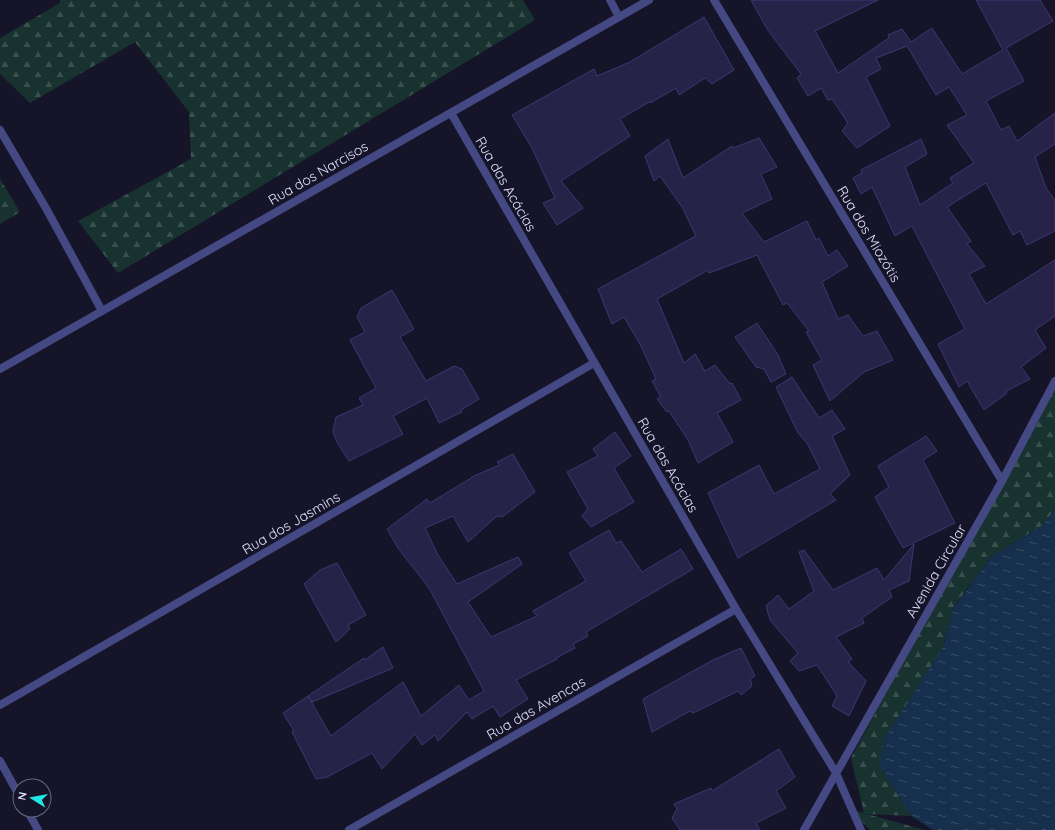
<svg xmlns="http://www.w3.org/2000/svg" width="1055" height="830" viewBox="0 0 1055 830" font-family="Quicksand,sans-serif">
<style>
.forest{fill:url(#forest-firs)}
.water{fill:url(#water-ripples)}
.building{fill:#262248;stroke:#3d3772}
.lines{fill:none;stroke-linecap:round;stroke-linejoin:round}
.service{stroke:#444883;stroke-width:8}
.minor{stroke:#444883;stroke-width:8}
.tertiary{stroke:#444883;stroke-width:8}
.labels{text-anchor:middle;stroke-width:4;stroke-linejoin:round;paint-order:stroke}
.street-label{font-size:14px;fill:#e0e0fc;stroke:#161429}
</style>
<defs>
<pattern id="forest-firs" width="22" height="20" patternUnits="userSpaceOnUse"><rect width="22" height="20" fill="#18332f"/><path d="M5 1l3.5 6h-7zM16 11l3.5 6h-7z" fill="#39504e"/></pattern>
<pattern id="water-ripples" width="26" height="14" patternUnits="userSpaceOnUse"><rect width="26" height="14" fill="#152f4c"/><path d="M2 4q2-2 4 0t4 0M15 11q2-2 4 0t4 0" fill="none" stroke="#374d67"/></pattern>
</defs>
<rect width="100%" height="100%" fill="#161429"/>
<path class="forest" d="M60,0H523L535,20L118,273L78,221L191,159L189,112L135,42L30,103L0,74V38L60,3Z
M0,179L20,212L0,224Z
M1055,383V509L1043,525L991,557L953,608L943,647L879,764L911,816L867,814L925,830H870L851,810L864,813L851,758Z"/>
<path class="water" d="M1055,509V830H933L911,816L879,764L884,739L943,647L953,609L991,557L1043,525Z"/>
<path class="building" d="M751,0H878L815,31L838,73L889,38L888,35L902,29L911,42L932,28L962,74L1003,50L976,0H1040L1053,21L1006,48L1024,81L986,101L1001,130L1009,126L1017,141L1055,113V144L1035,157L1046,188L1055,200V231L1027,245L1020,231L1013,235L986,183L947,207L971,241L967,244L985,266L969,274L986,304L1055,260V316L1035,330L1046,348L1021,367L1030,379L1006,391L1007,393L984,410L967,381L959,387L938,344L965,329L912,226L895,236L872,187L861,194L853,178L862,173L861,170L921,139L927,154L905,167L920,205L953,183L950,178L974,163L947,125L967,115L949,87L936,95L907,46L876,58L881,69L866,77L890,126L857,148L842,131L848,123L832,99L828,100L821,88L808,96L797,78L801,74L767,29Z
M704,17L734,70L712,84L705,78L679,95L676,88L650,103L649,102L620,119L630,136L561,181L583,208L557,225L543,203L555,198L532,148L512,115L594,69L597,76L630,62Z
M759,138L777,167L761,174L772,199L742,213L764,242L807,221L816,240L819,238L828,256L837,250L848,266L822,282L838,319L848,315L863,336L877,331L893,360L864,372L830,401L813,365L822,360L806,332L809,331L787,303L783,305L757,255L709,273L708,270L657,299L684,363L695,354L705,371L715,365L730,384L732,383L741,400L717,413L733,442L698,463L688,440L669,411L667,412L657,399L661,397L652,381L656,379L641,346L624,317L612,324L598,289L696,236L682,207L660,176L654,181L645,156L668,139L683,178L732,146L733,148Z
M392,290L414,329L400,337L426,381L454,366L462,369L479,399L461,410L462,412L439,423L427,398L393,416L403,434L349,461L337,442L333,432L336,417L363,405L359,398L376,388L350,340L365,332L357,317L361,308Z
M757,323L778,355L786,374L771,382L764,369L756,367L735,337Z
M792,377L819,418L832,410L845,429L832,436L850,475L830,494L836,500L738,558L708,493L759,465L774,494L820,469L807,443L798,433L776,387Z
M615,432L631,456L614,468L634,502L591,527L582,516L588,509L567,472L598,456L593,449Z
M926,436L937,451L923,460L955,523L903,548L875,497L889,487L878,466Z
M513,454L535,492L502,517L497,516L468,542L453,516L425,528L438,555L457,584L518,557L522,564L468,602L491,637L537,616L533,611L586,581L569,553L609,530L616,543L621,541L642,572L681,549L693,569L586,632L588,636L573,644L575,648L556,658L557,659L516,680L528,699L500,717L493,706L472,719L467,712L438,741L435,735L422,745L415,734L382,769L372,753L327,777L316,779L292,732L294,731L283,713L308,696L331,736L403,682L421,716L459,685L469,700L484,691L429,588L398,548L387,529L427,499L430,503L476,475L500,465L497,462Z
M914,544L909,581L889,590L892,597L862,618L864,623L836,637L852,659L848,662L866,681L849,716L832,706L837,696L817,665L799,671L790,661L798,653L770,620L766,606L778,595L789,609L814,591L799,552L804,550L833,590L877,568L884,580Z
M337,563L366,615L348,625L350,629L336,642L304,584L320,570Z
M383,647L393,668L312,702L308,696L364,658L365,660Z
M741,648L755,676L750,679L752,686L741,695L738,691L693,713L690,711L652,732L643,699L713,660Z
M779,749L795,777L776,791L786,808L756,823L760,830H680L672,818L677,809L674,804L711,788L712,791Z"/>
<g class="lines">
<path class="service" d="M0,130L47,210L102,311"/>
<path class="minor" d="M610,0L619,17
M714,0L1002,481
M451,113L736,609L836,773L861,830
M0,705L594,363
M0,761L20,797
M27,810L38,830
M349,830L736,609
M804,830L1002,481L1055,381"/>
<path class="tertiary" d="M0,369L649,0"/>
</g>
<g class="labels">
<g class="street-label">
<text transform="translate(318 173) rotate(-30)" y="5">Rua dos Narcisos</text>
<text transform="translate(506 184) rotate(60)" y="5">Rua das Acácias</text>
<text transform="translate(869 234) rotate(59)" y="5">Rua dos Miozótis</text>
<text transform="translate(668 465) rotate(60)" y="5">Rua das Acácias</text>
<text transform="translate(291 523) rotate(-30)" y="5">Rua dos Jasmins</text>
<text transform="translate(936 571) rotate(-60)" y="5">Avenida Circular</text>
<text transform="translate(536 708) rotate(-30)" y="5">Rua das Avencas</text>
</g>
</g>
<g transform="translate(32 798) rotate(281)"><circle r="19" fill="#161429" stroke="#67667d"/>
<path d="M0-3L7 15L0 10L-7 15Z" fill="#20e6e7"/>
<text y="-6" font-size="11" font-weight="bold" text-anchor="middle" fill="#e0e0fc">N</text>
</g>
</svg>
